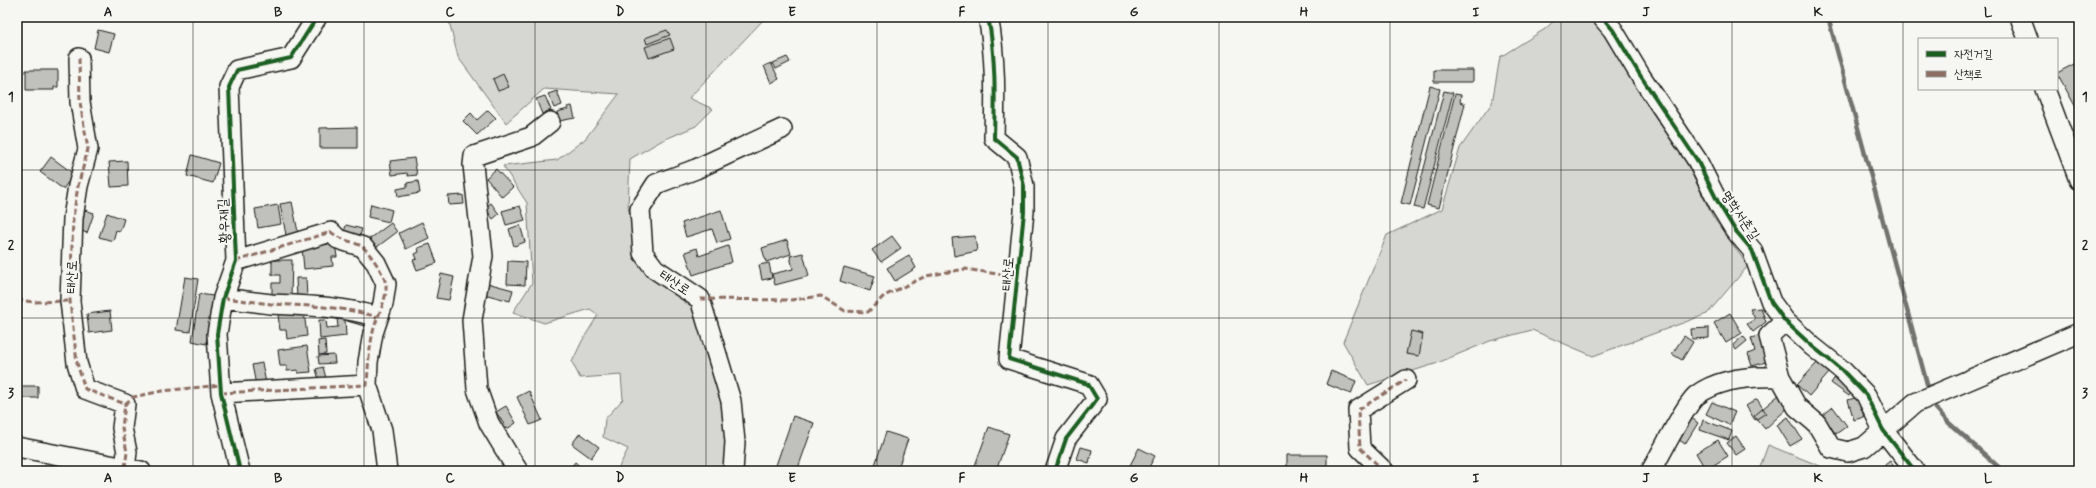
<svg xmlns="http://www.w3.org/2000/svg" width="2096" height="488" viewBox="0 0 2096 488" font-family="Mynerve,'Poor Story',sans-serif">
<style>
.green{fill:#d6d6d2;stroke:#797977}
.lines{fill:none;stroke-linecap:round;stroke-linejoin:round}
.stream{stroke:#727271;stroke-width:4.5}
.building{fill:#c0c0bd;stroke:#1c1c1c}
.minor-casing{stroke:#1c1c1c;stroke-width:22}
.minor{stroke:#f6f6f2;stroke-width:19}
.quiet{stroke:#8d6e63;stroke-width:3;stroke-dasharray:6 3;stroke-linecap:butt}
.cycleway-casing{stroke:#f6f6f2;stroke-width:6}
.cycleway{stroke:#1b5e20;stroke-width:4}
.grid{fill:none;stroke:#1c1c1c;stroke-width:1;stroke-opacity:0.55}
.labels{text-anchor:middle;stroke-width:4;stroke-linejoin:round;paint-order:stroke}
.street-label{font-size:14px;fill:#1c1c1c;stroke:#f6f6f2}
.neatline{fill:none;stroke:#1c1c1c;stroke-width:1.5}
.grid-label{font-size:13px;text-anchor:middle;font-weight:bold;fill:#1c1c1c}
</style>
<rect width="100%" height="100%" fill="#f6f6f2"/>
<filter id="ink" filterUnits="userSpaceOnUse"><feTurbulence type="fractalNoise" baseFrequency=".025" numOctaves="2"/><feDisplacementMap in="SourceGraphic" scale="8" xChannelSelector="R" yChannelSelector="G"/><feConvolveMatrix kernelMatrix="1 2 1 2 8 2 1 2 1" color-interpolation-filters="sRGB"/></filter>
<g filter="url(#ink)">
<path class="green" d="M448,17H766L689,98L713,109L696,126L661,141L630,159L628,208L632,221L638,256L696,305L722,393L730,436L727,471H622L619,467L628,449L603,437L605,419L623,399L621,375L580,378L572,362L582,341L598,315L590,309L544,323L513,312L532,283L527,203L503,166L557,160L585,139L619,94L544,89L506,123L458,57Z
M1558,17H1591L1597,24L1643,98L1683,156L1713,217L1748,266L1707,314L1593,356L1532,330L1490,341L1435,364L1368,385L1343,342L1387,235L1442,209L1460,148L1492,103L1500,57L1545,29Z
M1768,445L1825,468L1828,471H1757L1759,470Z"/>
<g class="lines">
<path class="stream" d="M1828,17L1927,384
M1933,405L1949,423L2003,471"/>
</g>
<path class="building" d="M98,30L114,34L109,52L94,48Z
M667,30L670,35L647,44L645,38Z
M670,38L674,49L649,58L645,47Z
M787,57L790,62L776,69L773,63Z
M771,63L779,79L771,83L764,66Z
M2074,64L2079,73V113L2057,73Z
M26,70H58V87H54V90H26Z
M1434,70H1473V82H1434Z
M503,74L509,87L498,91L493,79Z
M1430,86L1440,89L1410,205L1401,203Z
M557,91L562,105L554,108L548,94Z
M1444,91L1453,93L1423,209L1414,207Z
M1455,94L1461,95L1460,102L1465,104L1439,208L1427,205Z
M545,96L551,110L542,114L536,99Z
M572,106L575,118L559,121L557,112L568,109L567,107Z
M488,110L496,118L477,135L463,121L471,113L477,120Z
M357,127V148H320V128Z
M192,155L219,163L213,183L187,176Z
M51,157L74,174L63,189L40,172Z
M414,158L417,175L408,176L407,173L392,175L390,161Z
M127,161L128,186L111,187L109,162Z
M496,169L513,187L502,197L486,178Z
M418,181L420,193L398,197L397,189L407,187V183Z
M463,195L464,204L449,205L448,196Z
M292,202L299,237L287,240L280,204Z
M491,203L499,214L493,219L485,208Z
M371,204L392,210L389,222L368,217Z
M278,205L281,224L258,228L255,209Z
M520,206L525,220L506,225L502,211Z
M82,209L94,213L87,233L76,229Z
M721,210L730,239L717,243L712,229L686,237L682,223Z
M107,213L124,219L120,231L116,230L113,241L99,237Z
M422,222L429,238L406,249L399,233Z
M391,223L397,232L373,250L367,241Z
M346,225L362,229L359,239L343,236Z
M520,225L525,242L514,246L509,229Z
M892,236L901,248L881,262L872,250Z
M975,236L977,251L954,256L952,238Z
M787,240L791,254L766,262L762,248Z
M335,243L337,257H332L333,266L304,269L302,247Z
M430,244L437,263L417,270L413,260L417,259L415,254L419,252L418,248Z
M728,246L732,262L693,275L685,252L697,248L699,256Z
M803,253L809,276L775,285L772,274L793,269L790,256Z
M909,255L916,268L895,281L887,268Z
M272,260H292L291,296H272V283H280V275H272Z
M508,261L526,262L525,285L507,284Z
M769,263L772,278L762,280L759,265Z
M844,267L875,276L870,291L840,281Z
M441,274L454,277L449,300L436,298Z
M185,277L198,279L190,332L176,330Z
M296,278H306L307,297L297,298Z
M487,283L513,290L510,301L484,294Z
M199,294L213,296L206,344L192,341Z
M1761,308L1766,322L1753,332L1747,324L1755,319L1750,309Z
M110,311L112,330L89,333L87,314Z
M304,312L307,336L287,339L286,330H280L278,315Z
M349,313L373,319L371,328L347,321Z
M1730,313L1742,333L1726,343L1714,323Z
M337,319H345L346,336L320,339L319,320H326L327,328L338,327Z
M1709,328V338L1692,339L1691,329Z
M1411,331L1423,334L1419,356L1406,354Z
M1764,334L1773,360L1752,366L1748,354L1755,351L1751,338Z
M1684,336L1693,342L1682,360L1672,354Z
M1743,336L1747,341L1736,350L1733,345Z
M325,340L326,354L319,355L318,341Z
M307,346L311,372L298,373V370L287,371V366H280L278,350Z
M334,355L335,363L319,364L318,356Z
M262,363L266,383L256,385L252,365Z
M1817,363L1829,373L1809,396L1797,385Z
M323,367L326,378L319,380L316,369Z
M1331,371L1356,381L1351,394L1326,384Z
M1836,376L1854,389L1849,396L1831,383Z
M17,386H38V398H17Z
M529,391L542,420L530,425L517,397Z
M1780,394L1790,406L1765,429L1754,416Z
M1858,397L1864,417L1854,420L1848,400Z
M1757,399L1766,413L1755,420L1746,406Z
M1712,402L1735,412L1729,425L1706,414Z
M506,406L516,423L507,429L496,412Z
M1833,407L1847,426L1836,434L1822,416Z
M793,416L814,423L797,471H774Z
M1689,416L1698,423L1685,444L1675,437Z
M1788,417L1802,439L1790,446L1777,425Z
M1703,420L1732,431L1729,440L1700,430Z
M989,427L1009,434L996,471H973Z
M886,432L908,439L897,471H873Z
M580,433L599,447L591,458L572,444Z
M1736,436L1745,449L1736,455L1727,443Z
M1718,440L1728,456L1706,470L1696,453Z
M1081,447L1092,450L1089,463L1077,459Z
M1139,448L1155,456L1147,471H1127Z
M1287,455H1327V471H1310V469H1287Z
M1890,461L1897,471H1877Z
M575,462L585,471H568Z"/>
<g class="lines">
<g class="minor-casing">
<path id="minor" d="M988,17C996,56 995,98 994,138L1017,157L1024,186V212L1009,359L1088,384L1097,399L1066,439L1055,471
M1602,17L1613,30L1640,75L1697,160L1719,204L1735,230L1752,250L1771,302L1785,321L1812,346L1842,370L1866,395L1883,430L1915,471
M2020,17L2028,39
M79,58L80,102L88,149L78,186L73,218L70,301L77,363L85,389L125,404L122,428L127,452L125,468
M2045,89L2079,180
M236,261L331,232L338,239L363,247L376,263L386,284L383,304L373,333L368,362L367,385L382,430L387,471
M223,298C239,300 255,302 271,304C308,306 342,306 377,317
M1785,321L1769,336L1780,377L1797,407L1817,424L1831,448L1848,452L1864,447L1915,403L2079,333
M221,393L367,385
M17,447L141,471
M240,471L221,393L217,334L223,298L236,261L229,87L237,70L291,58L317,17
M518,471L489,423L477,389L472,320L483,256L473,165L474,156L531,137L550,122
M733,471L735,442L731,401L700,299L655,269L643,253L640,209L656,184L696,169L782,129
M1384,471L1360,448L1358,410L1406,380
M1651,471C1660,456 1686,403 1697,395C1720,378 1753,376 1780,377"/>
</g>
<use href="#minor" class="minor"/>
<path class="quiet" d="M79,58L80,102L88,149L78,186L73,218L70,301L77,363L85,389L125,404
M223,298C239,300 255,302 271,304C308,306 342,306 377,317
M700,299L791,300L821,296L845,311L868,312L884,296L926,276L965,269L1017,277
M17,300L35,302L70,301
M221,393L367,385C368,367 369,350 373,332C376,317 387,302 386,285C385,275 371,255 364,248C358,242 341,241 331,232L236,261
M125,404L133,397L162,391L221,385
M125,468L127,452L122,428L125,404
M1384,471L1360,448L1358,410L1406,380"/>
<g class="cycleway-casing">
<path id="cycleway" d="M988,17C996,56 995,98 994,138L1017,157L1024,186V212L1009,359L1088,384L1097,399L1066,439L1055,471
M1602,17L1613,30L1640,75L1697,160L1719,204L1735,230L1752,250L1771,302L1785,321L1812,346L1842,370L1866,395L1883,430L1915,471
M240,471L221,393L217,334L223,298L236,261L229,87L237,70L291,58L317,17"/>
</g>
<use href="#cycleway" class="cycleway"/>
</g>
</g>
<path class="grid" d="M193,17V471M364,17V471M535,17V471M706,17V471M877,17V471M1048,17V471M1219,17V471M1390,17V471M1561,17V471M1732,17V471M1903,17V471M17,170H2079M17,318H2079"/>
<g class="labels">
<g class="street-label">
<text transform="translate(1741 215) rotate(56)" y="5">명학서촌길</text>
<text transform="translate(223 221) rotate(-93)" y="5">황우재길</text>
<text transform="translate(1007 274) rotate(-86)" y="5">태산로</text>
<text transform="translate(71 277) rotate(-88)" y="5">태산로</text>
<text transform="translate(675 282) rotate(34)" y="5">태산로</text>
</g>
</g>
<rect width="2096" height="488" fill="none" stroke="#f6f6f2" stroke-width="44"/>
<rect x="1918" y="38" width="140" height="52" fill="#f6f6f2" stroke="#9f9f9c"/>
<rect x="1926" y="51" width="20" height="6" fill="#1b5e20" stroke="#9f9f9c"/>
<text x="1954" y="58" font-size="12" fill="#1c1c1c">자전거길</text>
<rect x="1926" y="71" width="20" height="6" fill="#8d6e63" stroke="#9f9f9c"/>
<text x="1954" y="78" font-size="12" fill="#1c1c1c">산책로</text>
<rect x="22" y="22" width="2052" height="444" class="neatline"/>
<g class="grid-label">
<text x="108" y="16">A</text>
<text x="278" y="16">B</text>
<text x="450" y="16">C</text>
<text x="620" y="16">D</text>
<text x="792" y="16">E</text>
<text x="962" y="16">F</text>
<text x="1134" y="16">G</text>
<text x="1304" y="16">H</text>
<text x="1476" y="16">I</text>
<text x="1646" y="16">J</text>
<text x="1818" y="16">K</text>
<text x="1988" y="16">L</text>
<text x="11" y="101">1</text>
<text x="2085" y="101">1</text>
<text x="11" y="249">2</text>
<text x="2085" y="249">2</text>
<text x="11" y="397">3</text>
<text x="2085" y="397">3</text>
<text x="108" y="482">A</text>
<text x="278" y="482">B</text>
<text x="450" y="482">C</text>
<text x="620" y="482">D</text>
<text x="792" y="482">E</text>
<text x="962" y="482">F</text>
<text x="1134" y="482">G</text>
<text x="1304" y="482">H</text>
<text x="1476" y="482">I</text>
<text x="1646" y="482">J</text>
<text x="1818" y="482">K</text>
<text x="1988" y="482">L</text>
</g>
</svg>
